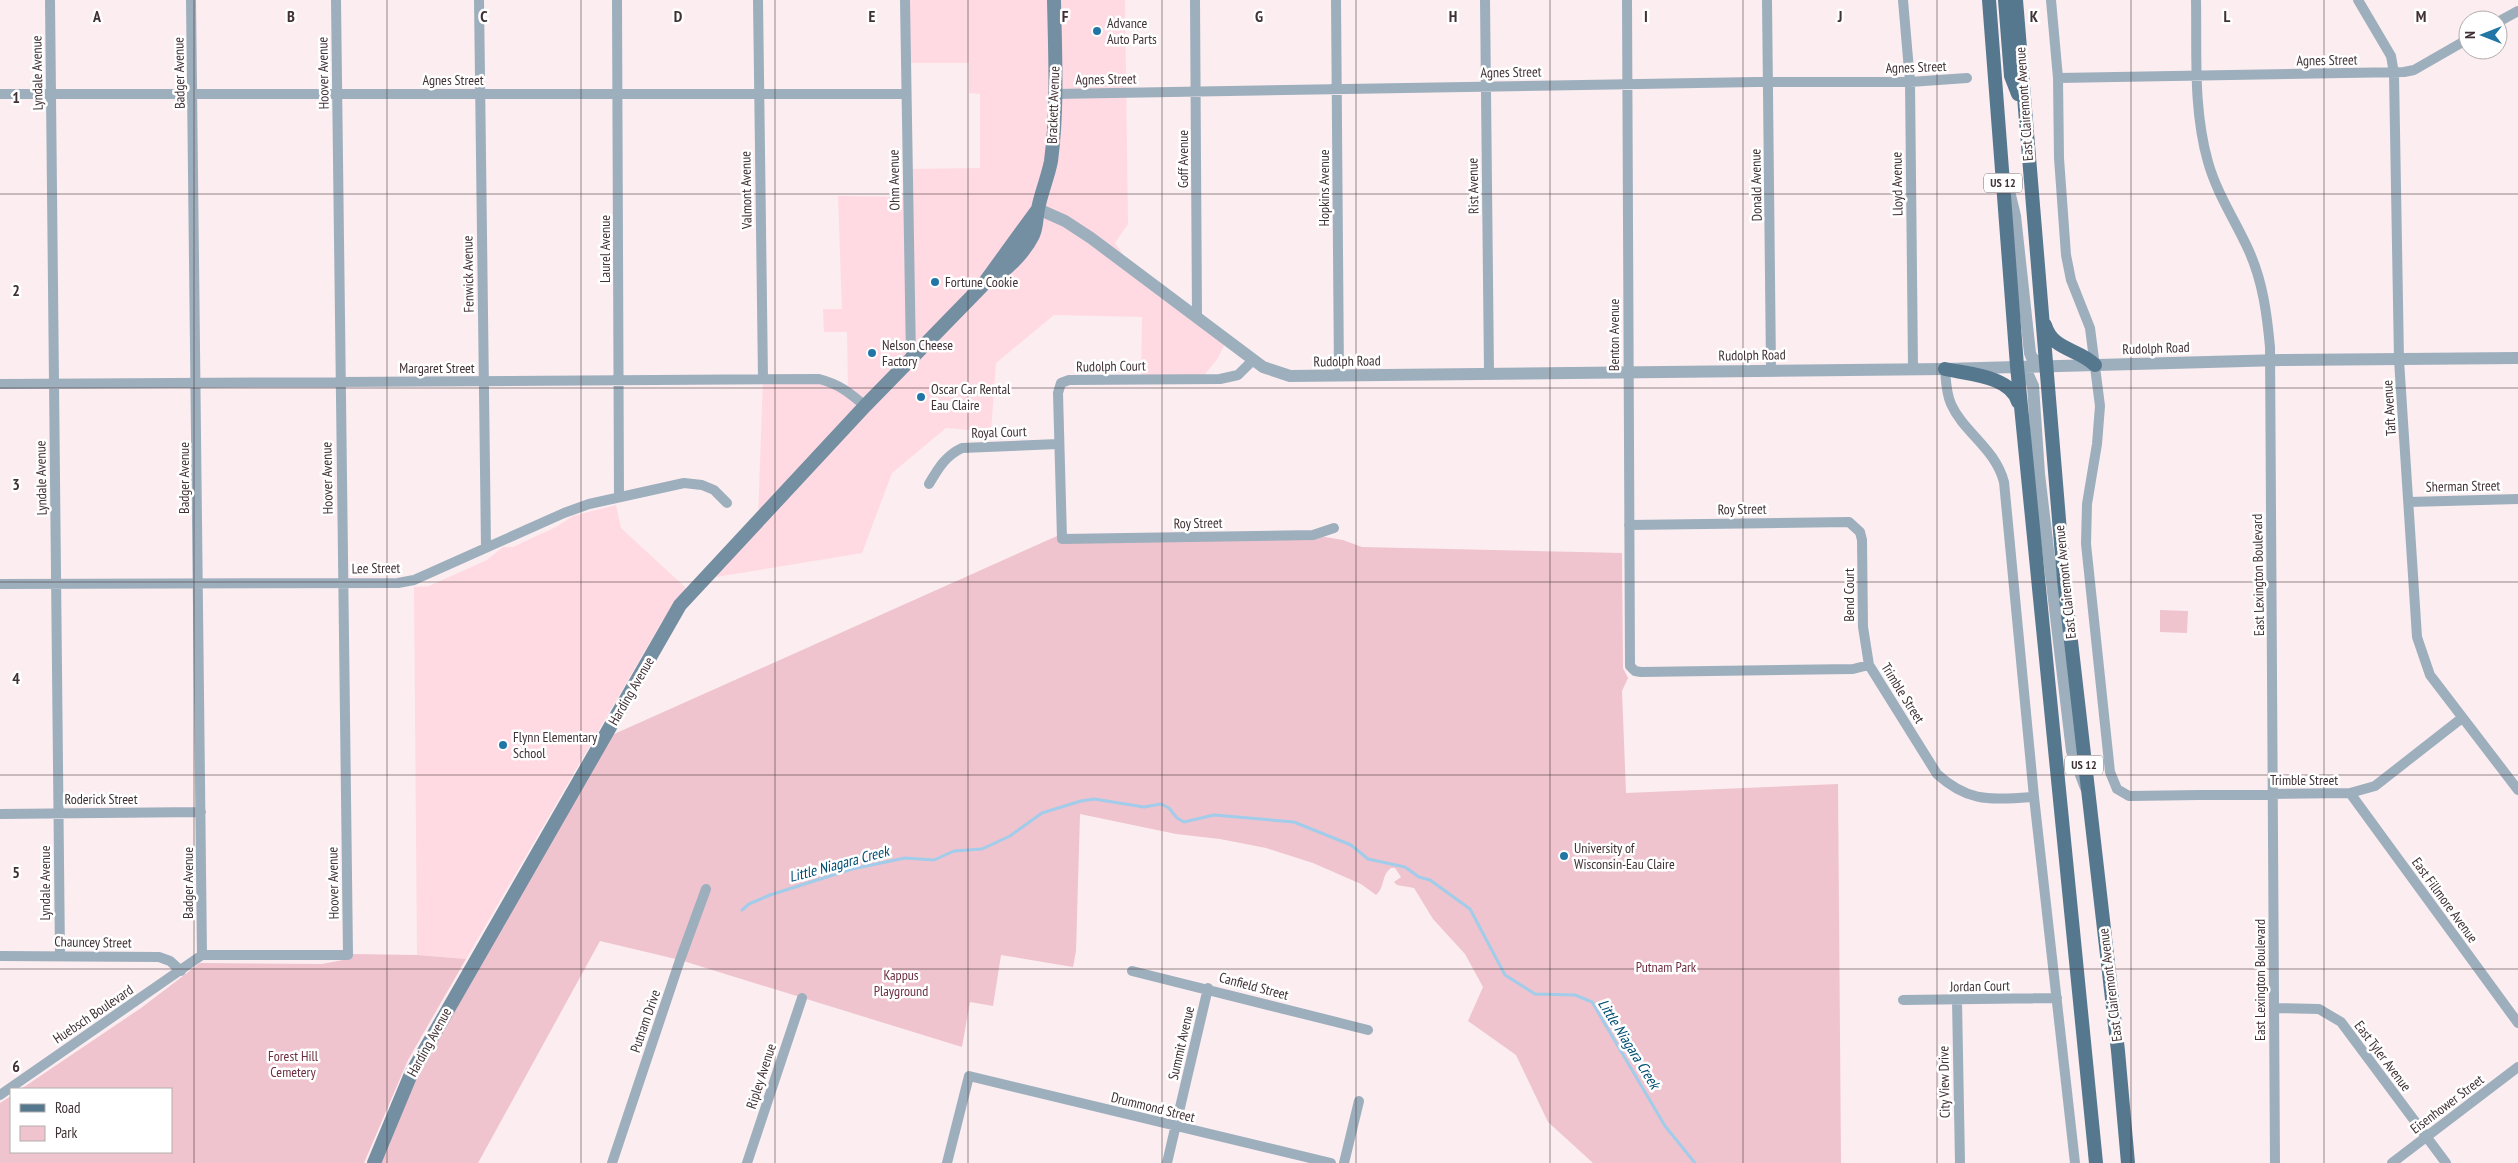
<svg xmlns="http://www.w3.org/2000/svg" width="2518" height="1163" viewBox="0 0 2518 1163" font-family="'PT Sans Narrow',sans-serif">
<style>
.built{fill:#ffdae2}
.green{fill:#efc4ce}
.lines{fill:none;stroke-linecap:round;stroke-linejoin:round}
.stream{stroke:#a1ccea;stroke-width:3}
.minor{stroke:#9dafbd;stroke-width:10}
.tertiary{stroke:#9dafbd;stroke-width:12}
.secondary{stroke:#748fa2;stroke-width:14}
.primary{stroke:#56788f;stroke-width:14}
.grid{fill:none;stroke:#403135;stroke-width:1;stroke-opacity:0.55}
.poi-dot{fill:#2176a6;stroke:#fff;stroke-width:2}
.labels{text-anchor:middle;stroke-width:5;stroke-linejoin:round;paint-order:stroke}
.shield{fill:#fff;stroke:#796f72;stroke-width:1}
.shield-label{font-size:12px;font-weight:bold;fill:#403135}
.poi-label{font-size:14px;fill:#403135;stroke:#fff;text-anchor:start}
.street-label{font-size:14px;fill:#403135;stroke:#fff}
.park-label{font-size:14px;fill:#6d2e41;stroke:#fff}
.water-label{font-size:15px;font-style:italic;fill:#004e74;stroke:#fff}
.grid-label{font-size:16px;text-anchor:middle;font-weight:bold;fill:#403135;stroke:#fff;stroke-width:5;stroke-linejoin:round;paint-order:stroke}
</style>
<rect width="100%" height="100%" fill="#fcedf0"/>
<path class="built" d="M905,0H1125L1128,224L1115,243L1133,269L1226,341L1218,358L1201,379H1141L1142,317L1054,315L996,363L991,432L946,428L892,473L862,553L704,579L758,519L763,379H819L848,390L847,332H824L823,309H842L838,196L908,197L907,169L980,168V94L969,93V63H906Z
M616,505L621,528L686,588L661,623L466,959L417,955L414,587L429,586L487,560L503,547H513L556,527L573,516Z"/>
<path class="green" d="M1313,535L1343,540L1362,547L1622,553L1623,668L1628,678L1622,691L1626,793L1838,784L1841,1163H1593L1548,1122L1516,1055L1468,1021L1483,987L1465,954L1433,919L1414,888L1397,885L1394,882L1401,877L1395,868H1391C1381,875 1385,888 1376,895L1361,884L1313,863L1266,848L1220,839L1176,834L1080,814L1076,951L1073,967L1001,955L993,1006L970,1002L962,1047L680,960L600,941L478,1163H374L411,1074L603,739L1057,536L1058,539Z
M2160,610L2188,611L2187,633L2160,632Z
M351,954L417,955L466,959L408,1060L364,1163H0V1103L11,1096V1152H171V1089H21L141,1008L200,963L322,964L343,960Z"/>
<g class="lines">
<path class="stream" d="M742,910L749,904L770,895L852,869L905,858L934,860L954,851L982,849L1010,836L1042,813L1081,801L1094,799L1144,807L1161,804L1169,808L1177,818L1184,822L1214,815L1294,822L1351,845L1368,859L1405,867L1419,877L1430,880L1470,909L1505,975L1535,994L1575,995L1592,1002L1665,1126L1695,1163"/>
<path class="minor" d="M50,0L60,956
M191,0L202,955
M479,0L486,548
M617,0L619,497
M758,0L763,379
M905,0L911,359
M1195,0L1197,318
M1336,0L1339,376
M1485,0L1489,372
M1627,0L1630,666L1635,671L1641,672L1853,669L1869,665L1937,774C1970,804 1992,799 2034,797
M1767,0L1771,369
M1903,0L1910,82L1913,368
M2051,0L2058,78L2059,158L2066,255L2071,280L2090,328L2100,406L2097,444L2087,504L2086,544L2110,772L2117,789L2129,796L2350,793L2375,786L2462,718
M2196,0C2197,54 2193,109 2208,162C2217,194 2236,222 2249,251C2263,282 2267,315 2270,347L2275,1163
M2358,0L2391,56L2394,73L2399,360L2417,637L2430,675L2518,790
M2498,22L2518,11
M2058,78L2404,72L2414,70L2468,39
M0,94H906
M1055,94L1756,82H1910L1967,78
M1253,360L1238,375L1220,379L1069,380L1061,383L1058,393L1062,539L1313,535L1334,528
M1945,369C1946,381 1946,393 1951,404C1964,433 1995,448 2004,482L2034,797L2075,1163
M0,384L819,379C839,384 850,393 865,406
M929,484C938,469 945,456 962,448L1058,444
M2409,502L2518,499
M1629,525L1849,522L1860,532L1862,540L1863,627L1869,665
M0,584L398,583L414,580L564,513L589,504L684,483L702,485L714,490L727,503
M2350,793L2518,1023
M0,814L201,812
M202,955H348L336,0
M0,956L159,957L170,961L181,971
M1132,971L1368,1030
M1903,1000L2057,998
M1957,1000L1960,1163
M2274,1008L2319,1009L2341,1022L2446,1163
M0,1095L202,955
M612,1163L680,960L706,889
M747,1163L802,998
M947,1163L969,1076L1331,1163
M1167,1163L1208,988
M1344,1163L1359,1101
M2392,1163L2518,1067"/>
<path class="tertiary" d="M2007,183L2015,216L2030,353L2032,358L2045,366
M1038,209L1065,221L1091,238L1263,367L1290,376L1945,369L2282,360L2518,358
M2017,366L2028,375L2033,386L2039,474L2072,751L2086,788"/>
<path class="secondary" d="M989,282C1007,269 1023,255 1033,235C1037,226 1036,218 1038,209C1041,193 1048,177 1051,161C1058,108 1055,53 1054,0
M374,1163L411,1074L680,605L865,406L982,286L1038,209"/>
<path class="primary" d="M1989,0L2017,366L2096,1163
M2005,0L2011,76L2018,94
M2016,0L2064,580L2118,1051L2128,1163
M2045,325C2053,351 2078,348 2095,365
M1945,369C1968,374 2011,376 2018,402"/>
</g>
<path class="grid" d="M194,0V1163M387,0V1163M581,0V1163M775,0V1163M968,0V1163M1162,0V1163M1356,0V1163M1550,0V1163M1743,0V1163M1937,0V1163M2131,0V1163M2324,0V1163M0,194H2518M0,388H2518M0,582H2518M0,775H2518M0,969H2518"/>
<g class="poi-dot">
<circle cx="1097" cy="31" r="5"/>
<circle cx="935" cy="282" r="5"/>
<circle cx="872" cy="353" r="5"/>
<circle cx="921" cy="397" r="5"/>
<circle cx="503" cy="745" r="5"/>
<circle cx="1564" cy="856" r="5"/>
</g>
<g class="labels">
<g class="shield">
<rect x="1984" y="173.5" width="38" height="19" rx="4"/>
<rect x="2065" y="755.5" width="38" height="19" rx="4"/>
</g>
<g class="shield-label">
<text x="2003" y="187">US 12</text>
<text x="2084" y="769">US 12</text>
</g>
<g class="poi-label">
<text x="1107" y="28">Advance<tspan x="1107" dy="16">Auto Parts</tspan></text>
<text x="945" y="287">Fortune Cookie</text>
<text x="882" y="350">Nelson Cheese<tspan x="882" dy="16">Factory</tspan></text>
<text x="931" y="394">Oscar Car Rental<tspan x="931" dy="16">Eau Claire</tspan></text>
<text x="513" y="742">Flynn Elementary<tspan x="513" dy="16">School</tspan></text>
<text x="1574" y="853">University of<tspan x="1574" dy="16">Wisconsin-Eau Claire</tspan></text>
</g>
<g class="street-label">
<text transform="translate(2327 60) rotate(-1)" y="5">Agnes Street</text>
<text transform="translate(1916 67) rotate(-2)" y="5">Agnes Street</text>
<text transform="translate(1511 72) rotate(-1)" y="5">Agnes Street</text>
<text transform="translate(37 73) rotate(-91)" y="5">Lyndale Avenue</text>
<text transform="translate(179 73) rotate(-91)" y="5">Badger Avenue</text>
<text transform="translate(323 73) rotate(-91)" y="5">Hoover Avenue</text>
<text transform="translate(1106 79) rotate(-1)" y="5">Agnes Street</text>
<text x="453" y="85">Agnes Street</text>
<text transform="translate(2024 104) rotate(-94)" y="5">East Clairemont Avenue</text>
<text transform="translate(1053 105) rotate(-88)" y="5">Brackett Avenue</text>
<text transform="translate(1183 159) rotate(-90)" y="5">Goff Avenue</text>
<text transform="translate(894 180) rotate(-91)" y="5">Ohm Avenue</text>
<text transform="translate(1897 184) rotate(-91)" y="5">Lloyd Avenue</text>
<text transform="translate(1756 185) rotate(-91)" y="5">Donald Avenue</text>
<text transform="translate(1473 186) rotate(-91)" y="5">Rist Avenue</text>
<text transform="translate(1324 188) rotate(-90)" y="5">Hopkins Avenue</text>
<text transform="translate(746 190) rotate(-91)" y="5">Valmont Avenue</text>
<text transform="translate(605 249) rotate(-90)" y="5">Laurel Avenue</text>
<text transform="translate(468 274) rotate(-91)" y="5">Fenwick Avenue</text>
<text transform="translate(1614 335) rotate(-90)" y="5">Benton Avenue</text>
<text transform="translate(2156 348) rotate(-2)" y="5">Rudolph Road</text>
<text transform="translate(1752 355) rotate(-1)" y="5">Rudolph Road</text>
<text transform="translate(1347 361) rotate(-1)" y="5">Rudolph Road</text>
<text transform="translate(1111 366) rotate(-1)" y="5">Rudolph Court</text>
<text x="437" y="373">Margaret Street</text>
<text transform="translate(2389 408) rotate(-94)" y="5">Taft Avenue</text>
<text transform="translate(999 432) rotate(-2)" y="5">Royal Court</text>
<text transform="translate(41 478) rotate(-91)" y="5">Lyndale Avenue</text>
<text transform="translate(184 478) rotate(-90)" y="5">Badger Avenue</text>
<text transform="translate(327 478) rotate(-91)" y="5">Hoover Avenue</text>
<text transform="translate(2463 486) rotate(-1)" y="5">Sherman Street</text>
<text transform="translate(1742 509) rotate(-1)" y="5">Roy Street</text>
<text transform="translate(1198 523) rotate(-1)" y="5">Roy Street</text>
<text transform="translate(376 568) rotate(-1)" y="5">Lee Street</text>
<text transform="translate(2258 575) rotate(-91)" y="5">East Lexington Boulevard</text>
<text transform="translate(2065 582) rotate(-96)" y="5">East Clairemont Avenue</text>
<text transform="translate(1849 595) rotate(-90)" y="5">Bend Court</text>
<text transform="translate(631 691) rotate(-60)" y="5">Harding Avenue</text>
<text transform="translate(1903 693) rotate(58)" y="5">Trimble Street</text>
<text x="2304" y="785">Trimble Street</text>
<text x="101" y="804">Roderick Street</text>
<text transform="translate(45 883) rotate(-90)" y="5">Lyndale Avenue</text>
<text transform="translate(188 883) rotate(-90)" y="5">Badger Avenue</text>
<text transform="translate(333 883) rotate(-91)" y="5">Hoover Avenue</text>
<text transform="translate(2445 900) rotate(54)" y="5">East Fillmore Avenue</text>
<text transform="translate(93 942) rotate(1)" y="5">Chauncey Street</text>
<text transform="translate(2260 980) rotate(-90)" y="5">East Lexington Boulevard</text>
<text transform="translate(2110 985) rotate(-97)" y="5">East Clairemont Avenue</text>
<text transform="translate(1254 986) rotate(15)" y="5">Canfield Street</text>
<text transform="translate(1980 986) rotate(-1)" y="5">Jordan Court</text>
<text transform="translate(93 1014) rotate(-34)" y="5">Huebsch Boulevard</text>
<text transform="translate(645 1021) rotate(-71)" y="5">Putnam Drive</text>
<text transform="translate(429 1042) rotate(-61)" y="5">Harding Avenue</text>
<text transform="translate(1181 1043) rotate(-77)" y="5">Summit Avenue</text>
<text transform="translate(2383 1056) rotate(53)" y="5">East Tyler Avenue</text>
<text transform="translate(761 1076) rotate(-72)" y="5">Ripley Avenue</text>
<text transform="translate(1944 1082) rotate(-91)" y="5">City View Drive</text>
<text transform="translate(2447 1104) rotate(-37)" y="5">Eisenhower Street</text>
<text transform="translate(1153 1107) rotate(14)" y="5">Drummond Street</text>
</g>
<g class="park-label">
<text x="1666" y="972">Putnam Park</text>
<text x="901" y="980">Kappus<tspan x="901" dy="16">Playground</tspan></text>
<text x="293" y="1061">Forest Hill<tspan x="293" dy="16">Cemetery</tspan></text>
</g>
<g class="water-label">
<text transform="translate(839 864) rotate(-15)" y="5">Little Niagara Creek</text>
<text transform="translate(1629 1044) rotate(58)" y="5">Little Niagara Creek</text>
</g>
</g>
<g class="grid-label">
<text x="97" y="22">A</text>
<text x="291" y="22">B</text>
<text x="484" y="22">C</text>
<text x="678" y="22">D</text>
<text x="872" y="22">E</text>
<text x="1065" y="22">F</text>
<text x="1259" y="22">G</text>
<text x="1453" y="22">H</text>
<text x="1646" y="22">I</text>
<text x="1840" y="22">J</text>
<text x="2034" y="22">K</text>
<text x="2227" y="22">L</text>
<text x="2421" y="22">M</text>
<text x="16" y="103">1</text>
<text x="16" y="296">2</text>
<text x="16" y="490">3</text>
<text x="16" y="684">4</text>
<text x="16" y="878">5</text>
<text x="16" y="1072">6</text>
</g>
<rect x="10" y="1088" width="162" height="65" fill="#ffffff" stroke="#b3adae"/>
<rect x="20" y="1104" width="25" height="8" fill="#56788f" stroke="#b3adae"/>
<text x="55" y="1113" font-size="15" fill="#403135">Road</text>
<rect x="20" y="1126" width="25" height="15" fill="#efc4ce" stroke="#b3adae"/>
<text x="55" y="1138" font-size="15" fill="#403135">Park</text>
<g transform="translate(2483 35) rotate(270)"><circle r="24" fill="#ffffff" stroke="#b3adae"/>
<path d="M0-4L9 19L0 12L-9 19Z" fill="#2176a6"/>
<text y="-8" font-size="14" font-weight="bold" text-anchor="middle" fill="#403135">N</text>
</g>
</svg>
